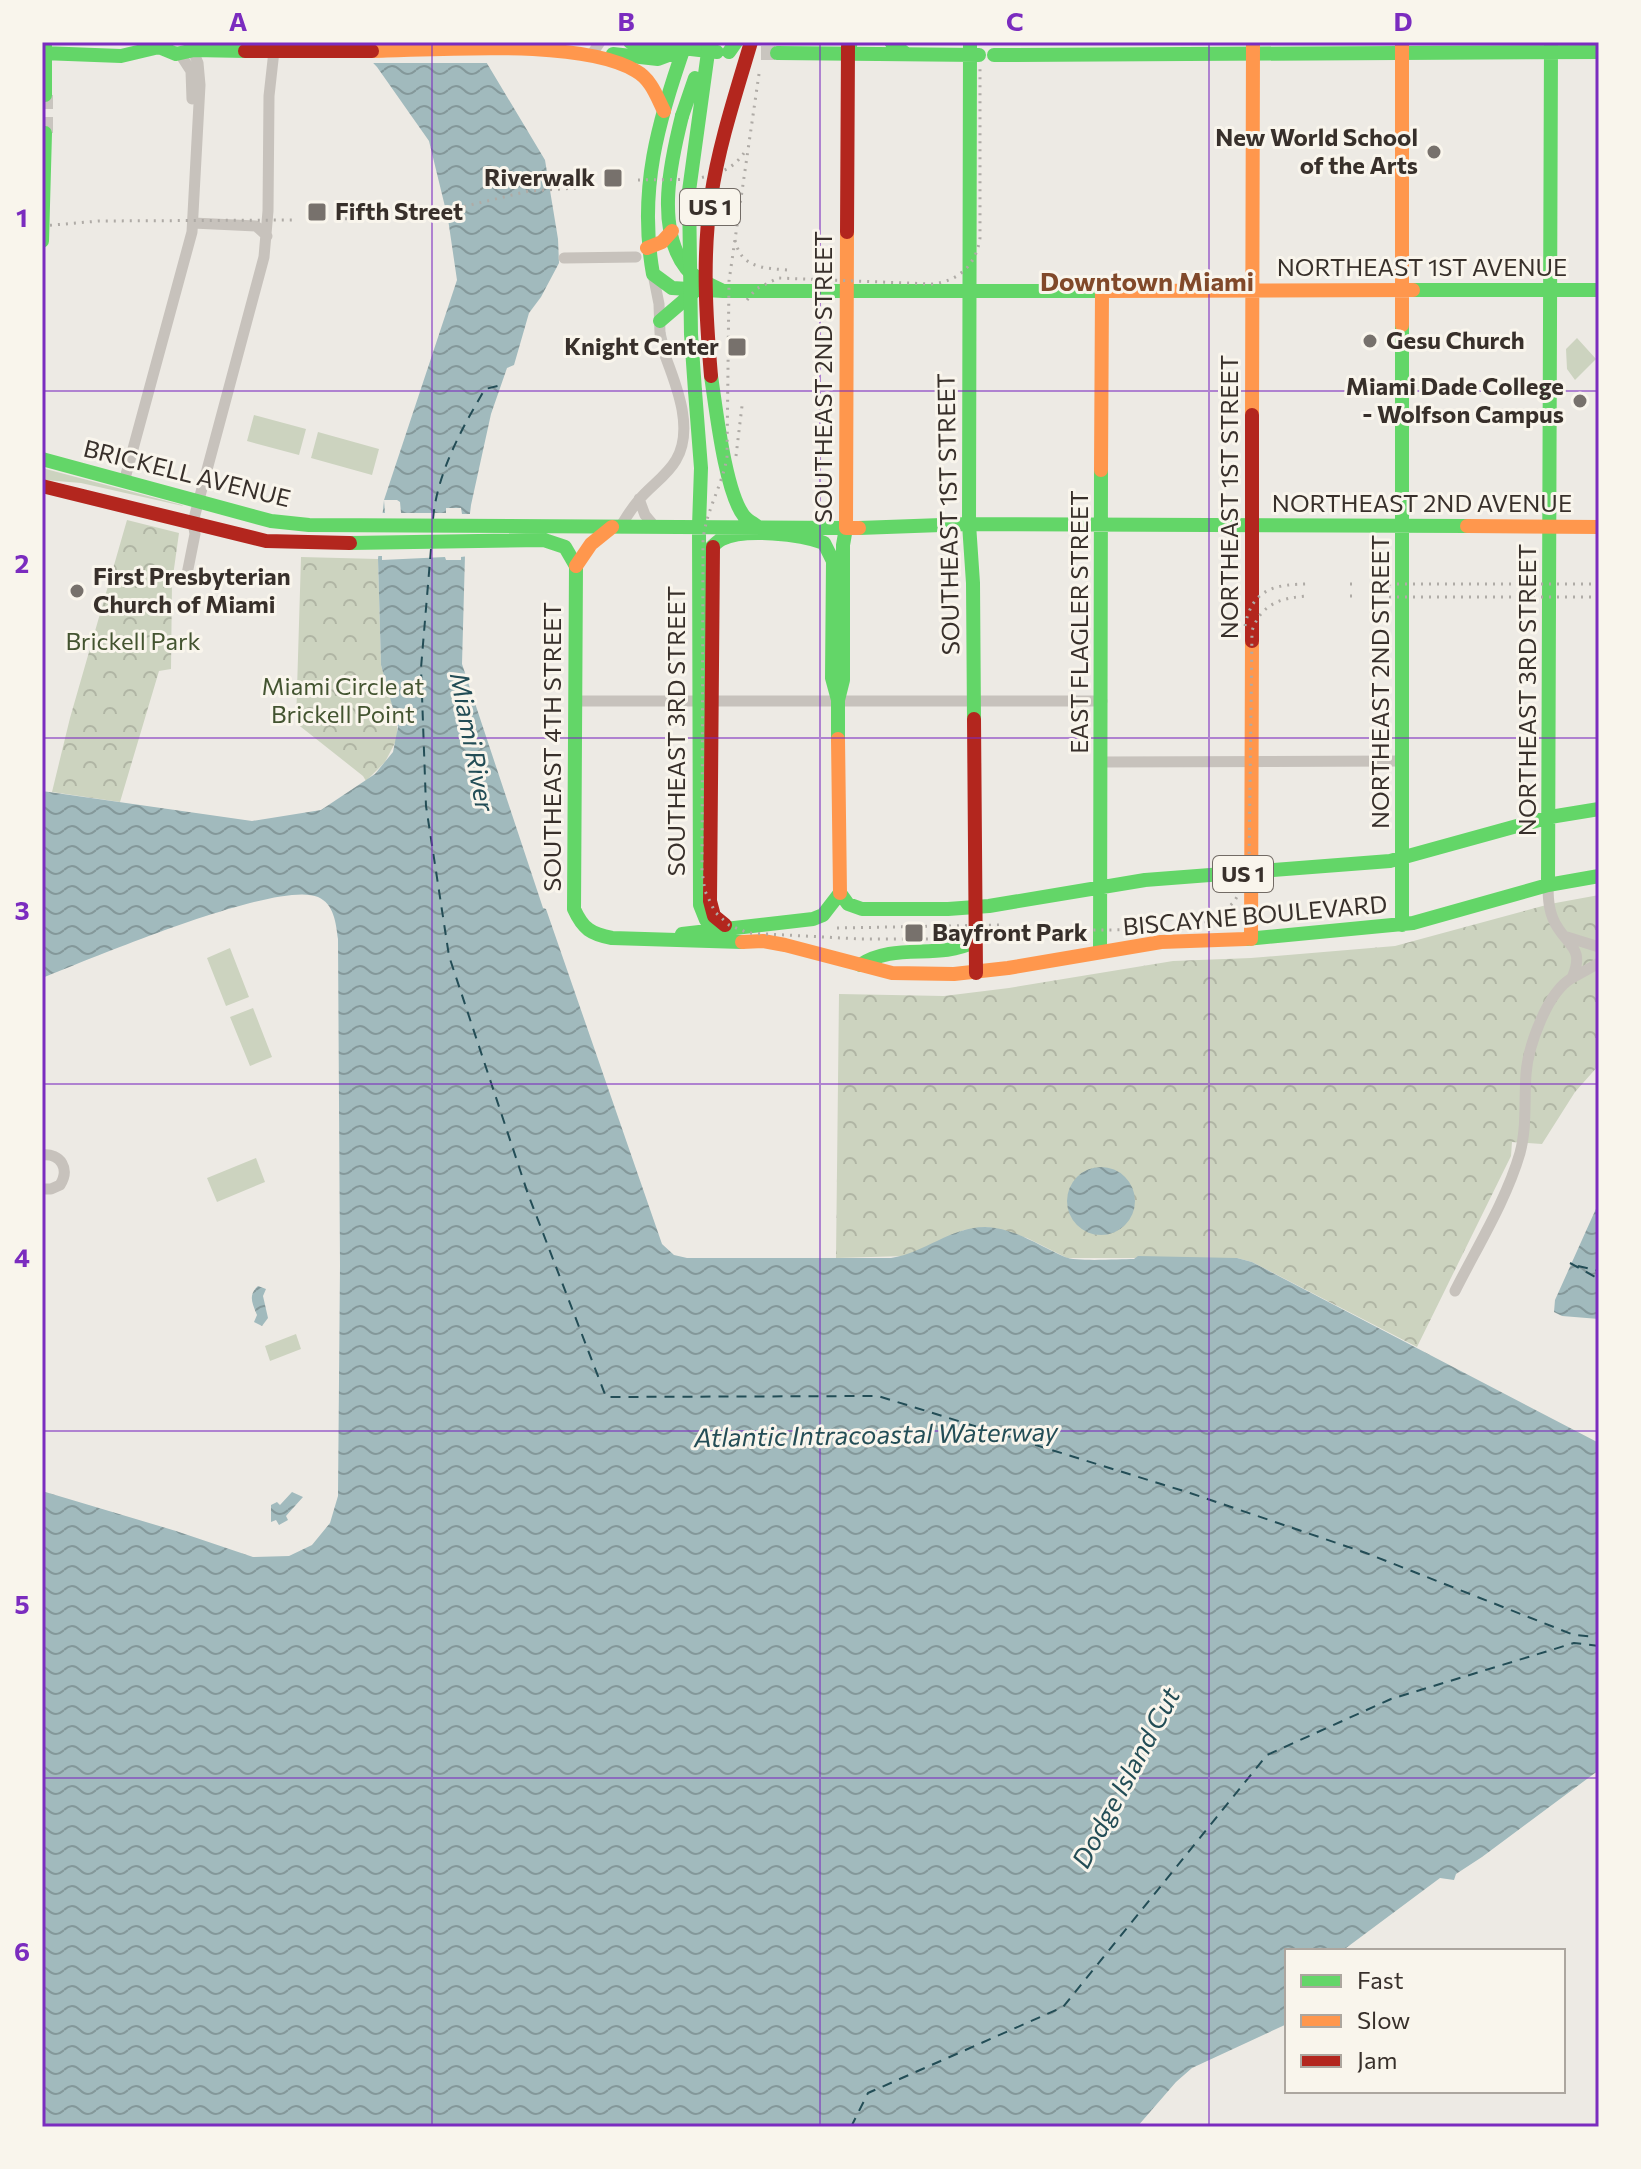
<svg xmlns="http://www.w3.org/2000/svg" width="1641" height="2169" viewBox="0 0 1641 2169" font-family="Commissioner,sans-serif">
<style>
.green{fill:#ccd3bf}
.park{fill:url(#park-crowns)}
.water{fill:url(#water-waves)}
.pier{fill:#edeae4}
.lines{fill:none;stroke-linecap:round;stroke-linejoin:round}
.ferry{stroke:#234d56;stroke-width:2;stroke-dasharray:10 8;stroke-linecap:butt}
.street-tunnel{stroke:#c9c5bf;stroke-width:11;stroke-dasharray:11 5.5;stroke-linecap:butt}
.secondary-tunnel{stroke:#c9c5bf;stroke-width:14;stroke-dasharray:14 7;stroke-linecap:butt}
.primary-tunnel{stroke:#c9c5bf;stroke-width:16;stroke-dasharray:16 8;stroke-linecap:butt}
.street{stroke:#c7c2bc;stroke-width:11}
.fast{stroke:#63d668;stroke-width:14}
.slow{stroke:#ff974d;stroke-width:14}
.jam{stroke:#b3261e;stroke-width:14}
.rail{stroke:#afaba6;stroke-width:3;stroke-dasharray:2 6;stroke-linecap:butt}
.fast-bridge{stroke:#63d668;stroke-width:14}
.jam-bridge{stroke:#b3261e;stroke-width:14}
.grid{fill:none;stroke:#7b2cbf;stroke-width:2;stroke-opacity:0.55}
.poi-dot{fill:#77716c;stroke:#f9f5ec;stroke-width:3}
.labels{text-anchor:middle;stroke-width:6;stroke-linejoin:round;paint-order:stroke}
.shield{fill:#f9f5ec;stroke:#726b65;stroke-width:2}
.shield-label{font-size:22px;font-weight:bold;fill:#38302b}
.poi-label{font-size:24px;font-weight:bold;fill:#38302b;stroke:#f9f5ec;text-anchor:end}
.street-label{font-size:24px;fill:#38302b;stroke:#f9f5ec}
.park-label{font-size:24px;fill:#435430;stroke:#f9f5ec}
.neighbourhood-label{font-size:26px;font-weight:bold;fill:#81492a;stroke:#f9f5ec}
.water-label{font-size:26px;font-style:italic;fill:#234d56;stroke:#f9f5ec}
.neatline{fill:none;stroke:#7b2cbf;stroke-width:3}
.grid-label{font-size:26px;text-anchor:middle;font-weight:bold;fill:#7b2cbf}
</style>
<defs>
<pattern id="park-crowns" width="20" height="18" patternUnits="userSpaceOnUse" patternTransform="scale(2)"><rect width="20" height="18" fill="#ccd3bf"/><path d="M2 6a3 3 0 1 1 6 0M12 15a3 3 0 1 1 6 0" fill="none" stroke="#b0b5a4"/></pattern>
<pattern id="water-waves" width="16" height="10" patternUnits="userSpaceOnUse" patternTransform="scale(2)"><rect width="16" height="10" fill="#a1babd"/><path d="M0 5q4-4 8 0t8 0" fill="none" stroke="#84989a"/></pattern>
</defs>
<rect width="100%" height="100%" fill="#edeae4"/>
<path class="green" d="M1577,338L1596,359L1575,380L1567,369L1566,349Z
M254,415L306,429L299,455L247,441Z
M318,432L379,449L372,475L311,458Z
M42,468L182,505L183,506L81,483L45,480L42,479Z
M230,948L249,997L226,1006L207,958Z
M253,1008L272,1057L250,1066L230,1017Z
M256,1158L265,1182L217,1202L207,1178Z
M296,1334L301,1349L270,1361L265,1346Z"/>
<path class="park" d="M127,520L179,533L172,583L171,669L159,671L120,802L52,792L70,718Z
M301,557L378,559L381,665L397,721V739L385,762L366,781L363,776L296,723Z
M1599,895V1065L1575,1092L1542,1144L1512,1142L1511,1156L1417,1347L1252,1262L1237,1258H1067L1027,1238L987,1227L964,1230L906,1256L836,1258L839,994L944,996L1009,988L1173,961L1251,958L1395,946L1550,904Z"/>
<path class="water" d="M353,42L485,60L545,160L558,239L559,263L541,297L529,313L514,365L507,368L491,414L471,505L465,555L462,664L543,908L546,909L662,1244L674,1255L687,1258H891C925,1253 950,1227 985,1227C1015,1228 1039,1246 1065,1257C1076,1262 1119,1259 1134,1259L1138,1256L1237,1258L1252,1262L1599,1443V1770L1482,1857L1456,1874L1454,1880L1440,1878L1342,1951H1287V2024L1192,2068L1176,2082L1137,2127H42V1491L176,1531L253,1557L289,1556L312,1545L330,1523L338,1496L340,1266L338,939C336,923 334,904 318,897C278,879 88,960 42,978V791L252,821L321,810L375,774L393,752L398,727L381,665L378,559L384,500L457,280L448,219L429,141L377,67Z
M1067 1201a34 34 0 1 1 68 0a34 34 0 1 1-68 0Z
M1599,1202V1319L1562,1316L1554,1312L1555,1300Z
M258,1286L266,1289L263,1296L268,1318L262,1326L254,1322L257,1315C252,1303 248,1295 258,1286Z
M292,1492L303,1497L286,1516L288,1520L279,1525L276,1520L271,1522V1505L277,1502L280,1505Z"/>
<path class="pier" d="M349,42H465L488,57L492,63H368Z
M384,500H397L400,502L401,513H446V508H461L462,514H474L469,556L461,557V560H446L445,557L382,560V556H374L381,513H385Z"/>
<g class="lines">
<path class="ferry" d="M433,519C437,473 462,428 485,389L502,385
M431,549L421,668L426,806L449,956L528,1194L606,1397L878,1396L1190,1493L1366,1553L1574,1635L1599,1637
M1570,1263L1599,1279
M1578,1266L1599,1271
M851,2127L868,2093L1063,2007L1267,1755L1391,1699L1574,1643L1599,1646"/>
<path class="street-tunnel" d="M660,333L666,358"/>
<path class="secondary-tunnel" d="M761,53H777"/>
<path class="primary-tunnel" d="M45,133V95"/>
<path class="street" d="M180,54L191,71L192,99
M592,54L600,42
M193,223L256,226L267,236
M564,258L636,257
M653,274L659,304L660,333
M124,482L192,232L200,85L198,63L193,51
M639,499L645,515L655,527
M620,527C626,518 631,509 638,501C649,487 667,476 676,460C694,430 677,387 666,358
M187,574L195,534L193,522L264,257L268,211L269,96L275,42
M575,701H1102
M1101,762L1403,761
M1548,885C1548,900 1549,915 1558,928C1571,948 1584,950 1572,978
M1567,937L1599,947
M42,1155C61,1153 70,1169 60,1185L51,1189H42
M1455,1291C1477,1247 1506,1201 1520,1153C1527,1127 1524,1101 1526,1074C1528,1047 1547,992 1572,978C1581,973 1590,968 1599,963"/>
<path class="fast" d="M45,42V95
M157,42L159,47L176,54L194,50L197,42
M630,42L717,52
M686,42C658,121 638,190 653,274L672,288L723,291H1103
M891,42L906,54
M970,42L969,524L973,583L974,719
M194,50L245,51
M729,52L736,42
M42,53L121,56L159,47
M777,53L979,55
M613,54L658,59L682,50
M847,54L851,42
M994,55L1599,52
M682,116C671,160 655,228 686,268C695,279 711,285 723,291
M42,241L45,133
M1413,290H1599
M660,321L695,291
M1402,325V925
M711,376C716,408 725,492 744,516C748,521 755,524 759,528
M695,391L701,468L699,526
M42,459L271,521L309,525L846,528L843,545V680L838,700V739
M699,526L700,905L706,920L717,929
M859,528L969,524L1467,526
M350,543L544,540L565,547L576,566L574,909C583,929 591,934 612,938L742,942
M707,552C711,548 716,542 722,539C744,528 801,534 824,543L833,561L832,678L838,700
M1548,885L1551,42
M840,893L848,904L862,909H948L989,906L1145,880L1390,861L1550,817L1599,809
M682,934L813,919L823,915L840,893
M1246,939L1413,923L1548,885L1599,876
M1100,952L1101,470
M860,965C895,942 937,960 974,942"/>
<path class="slow" d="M1402,42V325
M372,51C438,50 581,38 636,71C651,79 657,97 664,111
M847,232L846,528H859
M647,248L662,242L672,231
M1103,291L1413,290
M1252,415L1253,42
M1101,470L1102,291
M1467,526L1599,527
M576,566L591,544L612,527
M838,739L840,893
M1251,939L1252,641
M742,942L763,941L785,945L892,973L954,974L1008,968L1161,942L1246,939"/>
<path class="jam" d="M847,232L848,46
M42,486L266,541L350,543
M713,547L710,901L714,916L725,925
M1252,641V415
M974,719L976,973"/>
<path class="rail" d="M759,74L729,281L727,457C722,487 705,512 703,542L702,871L705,891L715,912L729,925L748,933L861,939H959L1029,931L1176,929L1201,925L1220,915L1234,902L1244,884L1249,866L1252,631C1261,603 1283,597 1310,596
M638,180C676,178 726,187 747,148
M337,219L424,216L529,191L594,187
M42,226L99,221L297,220
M735,240C741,268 763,268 787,270
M747,300L756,289L778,278L932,284C959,281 976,265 980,238V69
M736,456L742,406
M1350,584H1354
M1389,584H1598
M1350,596H1354
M1389,597H1598
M1245,626C1252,588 1276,584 1310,584
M837,928L1001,925"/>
<path class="fast-bridge" d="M682,116L695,78
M695,391L691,334L689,191L709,45"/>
<path class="jam-bridge" d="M245,51H372
M711,376C706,317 702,257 711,197C719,144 736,93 751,42"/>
</g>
<path class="grid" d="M432,42V2127M820,42V2127M1209,42V2127M42,391H1599M42,738H1599M42,1084H1599M42,1431H1599M42,1778H1599"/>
<g class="poi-dot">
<circle cx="1434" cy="152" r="8"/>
<rect x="603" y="168" width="20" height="20" rx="4"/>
<rect x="307" y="202" width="20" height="20" rx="4"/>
<circle cx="1370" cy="341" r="8"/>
<rect x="727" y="337" width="20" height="20" rx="4"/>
<circle cx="1580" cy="401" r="8"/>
<circle cx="77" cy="591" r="8"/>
<rect x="904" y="923" width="20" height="20" rx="4"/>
</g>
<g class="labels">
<g class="shield">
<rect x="680" y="189" width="60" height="36" rx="6"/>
<rect x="1213" y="856" width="60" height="36" rx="6"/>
</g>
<g class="shield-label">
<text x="710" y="215">US 1</text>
<text x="1243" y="882">US 1</text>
</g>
<g class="poi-label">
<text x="1418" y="146">New World School<tspan x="1418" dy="28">of the Arts</tspan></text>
<text x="595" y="186">Riverwalk</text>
<text x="335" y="220" text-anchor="start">Fifth Street</text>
<text x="1386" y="349" text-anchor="start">Gesu Church</text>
<text x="719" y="355">Knight Center</text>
<text x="1564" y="395">Miami Dade College<tspan x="1564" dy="28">- Wolfson Campus</tspan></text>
<text x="93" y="585" text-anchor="start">First Presbyterian<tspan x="93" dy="28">Church of Miami</tspan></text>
<text x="932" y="941" text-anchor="start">Bayfront Park</text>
</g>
<g class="street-label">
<text x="1422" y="276">NORTHEAST 1ST AVENUE</text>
<text transform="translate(824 377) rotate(-90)" y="8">SOUTHEAST 2ND STREET</text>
<text transform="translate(187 474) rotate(14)" y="8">BRICKELL AVENUE</text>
<text transform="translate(1230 497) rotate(-90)" y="8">NORTHEAST 1ST STREET</text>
<text x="1422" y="512">NORTHEAST 2ND AVENUE</text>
<text transform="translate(949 514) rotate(-91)" y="8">SOUTHEAST 1ST STREET</text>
<text transform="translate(1080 622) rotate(-90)" y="8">EAST FLAGLER STREET</text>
<text transform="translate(1381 682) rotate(-90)" y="8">NORTHEAST 2ND STREET</text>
<text transform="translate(1528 690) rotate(-90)" y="8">NORTHEAST 3RD STREET</text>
<text transform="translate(677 731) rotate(-90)" y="8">SOUTHEAST 3RD STREET</text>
<text transform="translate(553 747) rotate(-90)" y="8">SOUTHEAST 4TH STREET</text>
<text transform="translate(1255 916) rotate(-5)" y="8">BISCAYNE BOULEVARD</text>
</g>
<g class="park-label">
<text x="133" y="650">Brickell Park</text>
<text x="343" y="695">Miami Circle at<tspan x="343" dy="28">Brickell Point</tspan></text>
</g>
<g class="neighbourhood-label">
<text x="1147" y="291">Downtown Miami</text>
</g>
<g class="water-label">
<text transform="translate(472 742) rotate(79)" y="9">Miami River</text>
<text transform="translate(876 1435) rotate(-1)" y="9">Atlantic Intracoastal Waterway</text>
<text transform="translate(1126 1778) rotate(-62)" y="9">Dodge Island Cut</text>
</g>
</g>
<rect width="1641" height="2169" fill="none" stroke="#f9f5ec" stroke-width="88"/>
<rect x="1285" y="1949" width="280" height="144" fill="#f9f5ec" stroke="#aca69f" stroke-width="2"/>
<rect x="1301" y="1975" width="40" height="12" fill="#63d668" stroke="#aca69f" stroke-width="2"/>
<text x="1357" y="1989" font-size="24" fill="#38302b">Fast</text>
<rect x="1301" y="2015" width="40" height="12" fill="#ff974d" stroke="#aca69f" stroke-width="2"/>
<text x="1357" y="2029" font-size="24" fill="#38302b">Slow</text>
<rect x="1301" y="2055" width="40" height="12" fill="#b3261e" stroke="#aca69f" stroke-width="2"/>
<text x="1357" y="2069" font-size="24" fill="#38302b">Jam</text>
<rect x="44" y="44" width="1553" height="2081" class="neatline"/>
<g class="grid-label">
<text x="238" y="31">A</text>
<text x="626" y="31">B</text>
<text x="1015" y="31">C</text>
<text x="1403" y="31">D</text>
<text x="22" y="227">1</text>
<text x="22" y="573">2</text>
<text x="22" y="920">3</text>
<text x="22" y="1267">4</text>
<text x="22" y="1614">5</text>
<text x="22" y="1961">6</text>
</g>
</svg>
